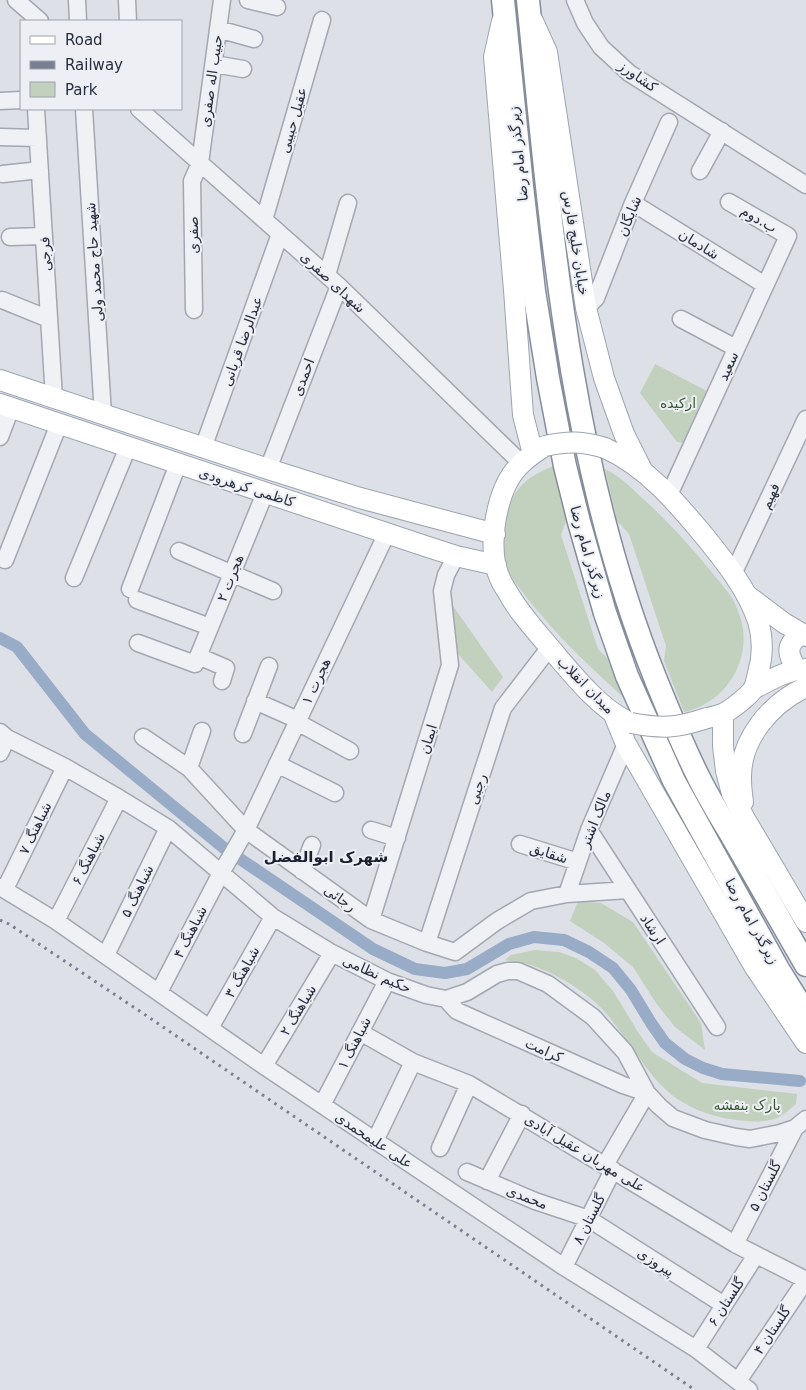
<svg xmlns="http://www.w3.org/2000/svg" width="806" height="1390" viewBox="0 0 806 1390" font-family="'DejaVu Sans','Noto Naskh Arabic',sans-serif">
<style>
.green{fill:#c2d1be}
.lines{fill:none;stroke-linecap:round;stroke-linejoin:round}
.canal{stroke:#98abc7;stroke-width:12}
.minor-casing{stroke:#a3a7b1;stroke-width:19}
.major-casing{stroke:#9da4b2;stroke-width:22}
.highway-casing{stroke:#858d9d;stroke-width:25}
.minor{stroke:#f0f1f5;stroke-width:16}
.major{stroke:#fff;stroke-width:20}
.highway{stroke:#fff;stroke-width:22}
.rail{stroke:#777f90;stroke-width:3;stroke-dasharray:2.5 5;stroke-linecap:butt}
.major-bridge-casing{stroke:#9da4b2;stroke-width:22;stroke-linecap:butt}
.major-bridge{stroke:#fff;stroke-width:20}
.labels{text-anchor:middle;stroke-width:4;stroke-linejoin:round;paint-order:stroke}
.street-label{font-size:14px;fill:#272d3d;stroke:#edeff5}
.park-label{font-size:14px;fill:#395934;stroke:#edeff5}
.neighbourhood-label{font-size:15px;font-weight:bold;fill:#191f2e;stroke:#edeff5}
</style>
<rect width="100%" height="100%" fill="#dde0e7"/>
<path class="green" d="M655,364L709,392L685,443L677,442L640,393Z
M554,466L567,519L561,535L598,649L607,658L623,697C589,666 556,635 527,598C518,586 508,575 504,560C499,543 501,531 506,515C513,488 529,475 554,466Z
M605,469C619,476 630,486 641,497C675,527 703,561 731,596C737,607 741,617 743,629C748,667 722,704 684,712L664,661L666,646L629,534L617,521Z
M446,596L503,677L492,692L452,647Z
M578,901L601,903L633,922L701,1023L705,1050L675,1027L656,1003L633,967L604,943L570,921Z
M535,950L559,952L576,958L595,970L613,991L638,1032L652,1052L702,1083L797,1094L796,1104C791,1108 786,1113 781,1116C768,1123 750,1122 736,1120C711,1117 684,1107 665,1089C650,1075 639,1057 627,1041C618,1028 608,1014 596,1003C578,987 554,973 531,965C523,962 513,962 505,960L511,955Z"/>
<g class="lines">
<path class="canal" d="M0,638L17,647L85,734L224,848L373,949L415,969L445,973L467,969L509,944L534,937L564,940L589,952L613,968L631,990L651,1023L665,1043L685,1059L703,1068L722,1074L800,1081"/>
<g class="minor-casing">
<path id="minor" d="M16,0L40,21
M77,0L78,21
M127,0L128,21
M248,0L277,7
M575,0L585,23L601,47L629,73L806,185
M218,29L254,39
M214,64L243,69
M0,101L21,100
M36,109L54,398
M84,109L103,415
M139,109L339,286L521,463
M0,137L38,138
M700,171L722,131
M3,174L40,170
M633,203L765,285
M264,220L322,20
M10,237L44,236
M327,275L348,203
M2,300L49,319
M586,308L596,298L633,203L669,122
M194,310L192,181L200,163L222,0
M681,319L736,348
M0,437L11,408
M203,448L280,234
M268,469L339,286
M669,495L788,236L729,202
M179,551L273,591
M5,560L59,424
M733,574L806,419
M74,578L128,447
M130,589L178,464
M137,600L210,627
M138,643L195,664L265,493
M198,656L226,668L222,681
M255,701L298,720
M297,722L350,751
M0,732L7,738L65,767L119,798L168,828L273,917L332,953L387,981L426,995L446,999L467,992L497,974L508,971H518L548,984L593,1017L625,1052L647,1093L659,1106L673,1118L705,1130L736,1137L750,1139L780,1133L795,1128L806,1119
M243,734L269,666
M143,737L189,768L246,830L371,920L427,943L455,952L497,921L531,901L567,894L628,890
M0,753L7,738
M277,764L335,793
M189,768L202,731
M371,830L397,838
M589,830L717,1027
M520,844L578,862
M302,871L312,845
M0,887L56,921L264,1066L564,1267L696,1349L749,1390
M5,889L65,767
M567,894L589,830L626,744
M371,920L450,665L442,591L446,575L456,556
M56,921L119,798
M427,943L503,708L550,647
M106,955L168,828
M159,992L221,873L246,830L387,533
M446,999L457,1011L623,1085L647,1093L605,1165
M210,1028L273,917
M360,1032L413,1062L469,1084L735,1244L806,1280
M264,1066L332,953
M322,1105L387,981
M375,1141L413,1062
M440,1148L469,1084
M467,1172L535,1201L589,1219L724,1305
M487,1181L522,1114
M735,1244L795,1128
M564,1267L613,1170
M696,1349L756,1255
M738,1381L806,1280"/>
</g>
<g class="major-casing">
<path id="major" d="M502,21L494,57L514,290L523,415L533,454
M533,21L547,52L586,308L604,378L624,434L642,470
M0,380L268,469L360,498L495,534
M0,404L425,546L456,556L496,565
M543,447C536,452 528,457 522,463C498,484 490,533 495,563C497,572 502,584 507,591C520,615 539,634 556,655C574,676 600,708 625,720
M605,448C647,467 677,503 706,538C726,563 747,589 758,621C763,638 763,656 758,673C757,678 756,683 754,688C750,695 730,711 722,714C717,716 712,717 707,718
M748,596L784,623L806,636
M797,669C787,655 785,644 802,634
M753,689C771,680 786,670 806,669
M723,714V746L726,771L732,794L745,819L806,922
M614,715L626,744L754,966L806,1043
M743,802C742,795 741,787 741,779C740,739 771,703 806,687"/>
</g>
<g class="highway-casing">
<path id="highway" d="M503,0L522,186L534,291L548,378L565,466L579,522L605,613L627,676L674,781L778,969L806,1014
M528,0C551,229 569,465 656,680C669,712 682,744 697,774C707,795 720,816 732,836C757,879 781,922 806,965"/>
</g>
<use href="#minor" class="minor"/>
<use href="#major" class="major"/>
<use href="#highway" class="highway"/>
<path class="rail" d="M0,920L9,924L144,1014L695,1390"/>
<g class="major-bridge-casing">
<path id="major-bridge" d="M545,446C568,441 583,441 605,448
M631,723C663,729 677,728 707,718"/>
</g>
<use href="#major-bridge" class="major-bridge"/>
</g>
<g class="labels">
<g class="street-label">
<text transform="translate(638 76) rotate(35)" y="5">کشاورز</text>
<text transform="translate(211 81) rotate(-82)" y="5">حبیب اله صفری</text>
<text transform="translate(293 120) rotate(-74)" y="5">عقیل حبیبی</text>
<text transform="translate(518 154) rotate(-96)" y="5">زیرگذر امام رضا</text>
<text transform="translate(629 216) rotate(-68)" y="5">شایگان</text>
<text transform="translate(759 219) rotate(30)" y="5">ب.دوم</text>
<text transform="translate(193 235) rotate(-91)" y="5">صفری</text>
<text transform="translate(576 243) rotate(81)" y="5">خیابان خلیج فارس</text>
<text transform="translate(699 244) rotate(32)" y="5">شادمان</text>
<text transform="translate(45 254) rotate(-93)" y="5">فرجی</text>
<text transform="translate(94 262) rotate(-94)" y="5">شهید حاج محمد ولی</text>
<text transform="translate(333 282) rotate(43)" y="5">شهدای صفری</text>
<text transform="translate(242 341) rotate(-70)" y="5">عبدالرضا قربانی</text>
<text transform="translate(728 366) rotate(-66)" y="5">سعید</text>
<text transform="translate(303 377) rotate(-69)" y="5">احمدی</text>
<text transform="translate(247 487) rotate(18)" y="5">کاظمی کرهرودی</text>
<text transform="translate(770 496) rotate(-65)" y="5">فهیم</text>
<text transform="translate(588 552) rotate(74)" y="5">زیرگذر امام رضا</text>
<text transform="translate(230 578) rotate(-68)" y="5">هجرت ۲</text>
<text transform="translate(316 681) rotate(-65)" y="5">هجرت ۱</text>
<text transform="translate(586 685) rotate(45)" y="5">میدان انقلاب</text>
<text transform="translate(428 739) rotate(-73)" y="5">ایمان</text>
<text transform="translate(477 789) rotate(-72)" y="5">رجبی</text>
<text transform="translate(595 819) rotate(-68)" y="5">مالک اشتر</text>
<text transform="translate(35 828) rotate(-64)" y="5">شباهنگ ۷</text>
<text transform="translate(549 853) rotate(18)" y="5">شقایق</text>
<text transform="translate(88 859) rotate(-63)" y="5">شباهنگ ۶</text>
<text transform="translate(137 891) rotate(-64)" y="5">شباهنگ ۵</text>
<text transform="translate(340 898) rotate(35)" y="5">رجائی</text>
<text transform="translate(752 921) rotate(61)" y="5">زیرگذر امام رضا</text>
<text transform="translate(653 929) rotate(57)" y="5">ارشاد</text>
<text transform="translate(190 932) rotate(-63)" y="5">شباهنگ ۴</text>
<text transform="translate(242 972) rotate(-61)" y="5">شباهنگ ۳</text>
<text transform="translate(377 974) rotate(24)" y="5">حکیم نظامی</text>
<text transform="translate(298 1010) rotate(-59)" y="5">شباهنگ ۲</text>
<text transform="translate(354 1043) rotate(-63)" y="5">شباهنگ ۱</text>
<text transform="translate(544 1050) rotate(24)" y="5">کرامت</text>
<text transform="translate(374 1140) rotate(34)" y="5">علی علیمحمدی</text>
<text transform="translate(585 1153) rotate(31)" y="5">علی مهربان عقیل آبادی</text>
<text transform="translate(765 1186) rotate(-63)" y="5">گلستان ۵</text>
<text transform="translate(527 1197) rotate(21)" y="5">محمدی</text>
<text transform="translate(589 1219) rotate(-63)" y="5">گلستان ۸</text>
<text transform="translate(656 1262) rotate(33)" y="5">پیروزی</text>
<text transform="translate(726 1302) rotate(-57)" y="5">گلستان ۶</text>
<text transform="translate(772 1330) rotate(-56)" y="5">گلستان ۴</text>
</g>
<g class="park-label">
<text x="678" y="408">ارکیده</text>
<text x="747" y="1110">پارک بنفشه</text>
</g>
<g class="neighbourhood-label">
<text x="326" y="862">شهرک ابوالفضل</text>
</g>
</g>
<rect x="20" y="20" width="162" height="90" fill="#edeff5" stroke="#9ea1ab"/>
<rect x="30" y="36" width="25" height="8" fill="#ffffff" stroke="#9ea1ab"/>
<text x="65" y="45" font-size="15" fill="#272d3d">Road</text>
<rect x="30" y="61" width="25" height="8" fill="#777f90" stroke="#9ea1ab"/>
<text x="65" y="70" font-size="15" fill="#272d3d">Railway</text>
<rect x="30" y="82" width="25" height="15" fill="#c2d1be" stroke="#9ea1ab"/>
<text x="65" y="95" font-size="15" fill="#272d3d">Park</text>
</svg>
